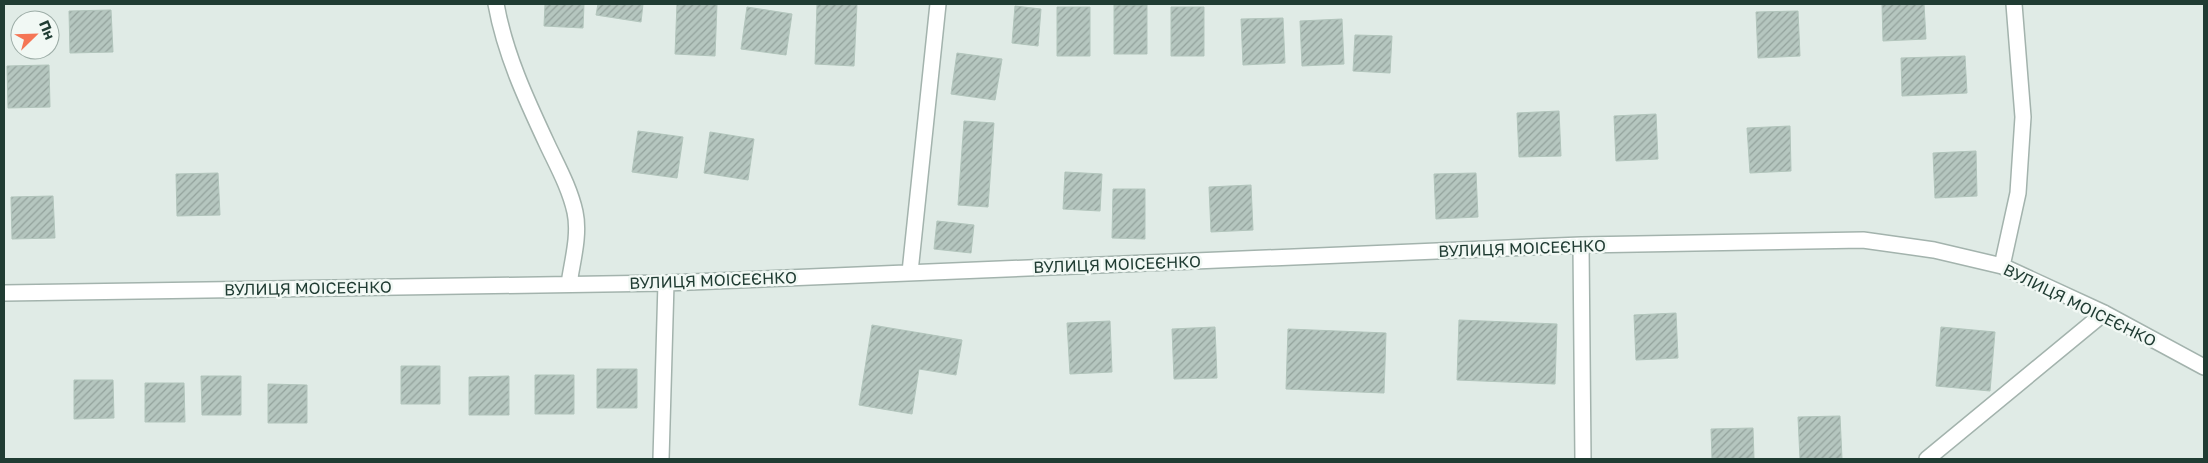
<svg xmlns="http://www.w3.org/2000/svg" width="2208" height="463" viewBox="0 0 2208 463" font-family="'Golos Text',sans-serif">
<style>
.building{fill:url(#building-hatch);stroke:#b2c5bc}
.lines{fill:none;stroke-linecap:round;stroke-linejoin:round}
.minor-casing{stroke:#a3b3ad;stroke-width:18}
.minor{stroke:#fff;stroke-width:15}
.labels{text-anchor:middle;stroke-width:5;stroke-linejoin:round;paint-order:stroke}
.street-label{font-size:16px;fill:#203c33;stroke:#f1f8f4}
</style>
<defs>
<pattern id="building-hatch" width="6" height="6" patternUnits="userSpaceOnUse" patternTransform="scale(1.25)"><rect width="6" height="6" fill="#b5c6bf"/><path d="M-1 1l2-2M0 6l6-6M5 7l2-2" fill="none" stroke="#93a29c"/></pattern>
</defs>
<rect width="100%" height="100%" fill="#e0ebe6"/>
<path class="building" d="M545,4H584L583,28L544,26Z
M598,4H643L641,22L596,15Z
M677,4H717L715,56L675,54Z
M817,4H857L854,66L815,64Z
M1882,4H1924L1926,39L1883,41Z
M1114,5H1147V54H1114Z
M1015,6L1041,9L1038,46L1012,43Z
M747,7L792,14L786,55L741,49Z
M1057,7H1090V56H1057Z
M1171,7H1204V56H1171Z
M111,10L113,52L70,53L69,11Z
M1798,11L1800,56L1758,58L1756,12Z
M1283,18L1285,63L1243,65L1241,19Z
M1342,19L1344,64L1302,66L1300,21Z
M1355,35L1392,36L1390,73L1353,71Z
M957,53L1002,59L995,100L951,94Z
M1965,56L1967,93L1902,96L1901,58Z
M49,65L50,107L8,108L7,66Z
M1559,111L1561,156L1519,157L1517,113Z
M1656,114L1658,159L1616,161L1614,116Z
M964,121L994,123L988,207L958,205Z
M1790,126L1791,171L1750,173L1747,128Z
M638,131L683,137L677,178L632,172Z
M710,132L754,139L748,180L704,173Z
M1976,151L1977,196L1935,198L1933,153Z
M1065,172L1102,174L1100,211L1063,209Z
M218,173L220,215L177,216L176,174Z
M1476,173L1478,217L1436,219L1434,174Z
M1251,185L1253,230L1211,232L1209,187Z
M1113,189H1145V239L1112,238Z
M53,196L55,238L12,239L11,197Z
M937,221L974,225L971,253L934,249Z
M1676,313L1678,358L1636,360L1634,315Z
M1459,320L1557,324L1555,384L1457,380Z
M1110,321L1112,372L1070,374L1067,323Z
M872,325L962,340L956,375L919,369L912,414L859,405Z
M1215,327L1217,378L1174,379L1172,329Z
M1941,327L1995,332L1990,391L1936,386Z
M1288,329L1386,333L1384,393L1286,389Z
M401,366H440V404H401Z
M597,369H637V408H597Z
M535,375H574V414H535Z
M201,376H241V415H202Z
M509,376V415H469V377Z
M74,380H113L114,418L74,419Z
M145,383H184L185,422H145Z
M268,384L307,385V423H268Z
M1840,416L1842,459H1800L1798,417Z
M1753,428L1754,459H1712L1711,429Z"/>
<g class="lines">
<g class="minor-casing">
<path id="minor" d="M496,4C505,54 526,99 548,146C558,167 570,189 575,212C580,235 572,262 569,284
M1581,245L1583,459
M2002,266L2018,193L2023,117L2014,4
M910,272L938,4
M4,293L666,283L1581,245L1863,240L1934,250L2002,266L2104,313L2204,367
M661,459L666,283
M1927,459L2104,313"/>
</g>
<use href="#minor" class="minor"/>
</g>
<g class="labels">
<g class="street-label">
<text transform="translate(1522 248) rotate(-2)" y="6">ВУЛИЦЯ МОІСЕЄНКО</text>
<text transform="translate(1117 264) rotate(-2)" y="6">ВУЛИЦЯ МОІСЕЄНКО</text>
<text transform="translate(713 280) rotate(-2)" y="6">ВУЛИЦЯ МОІСЕЄНКО</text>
<text transform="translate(308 288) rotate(-1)" y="6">ВУЛИЦЯ МОІСЕЄНКО</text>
<text transform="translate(2080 305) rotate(26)" y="6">ВУЛИЦЯ МОІСЕЄНКО</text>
</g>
</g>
<rect width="2208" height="463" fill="none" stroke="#203c33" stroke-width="10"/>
<g transform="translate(35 35) rotate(67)"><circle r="24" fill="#f1f8f4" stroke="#9dada7"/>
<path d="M0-4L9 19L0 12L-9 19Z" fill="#f57555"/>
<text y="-8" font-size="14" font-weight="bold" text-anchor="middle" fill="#203c33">Пн</text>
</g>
</svg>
